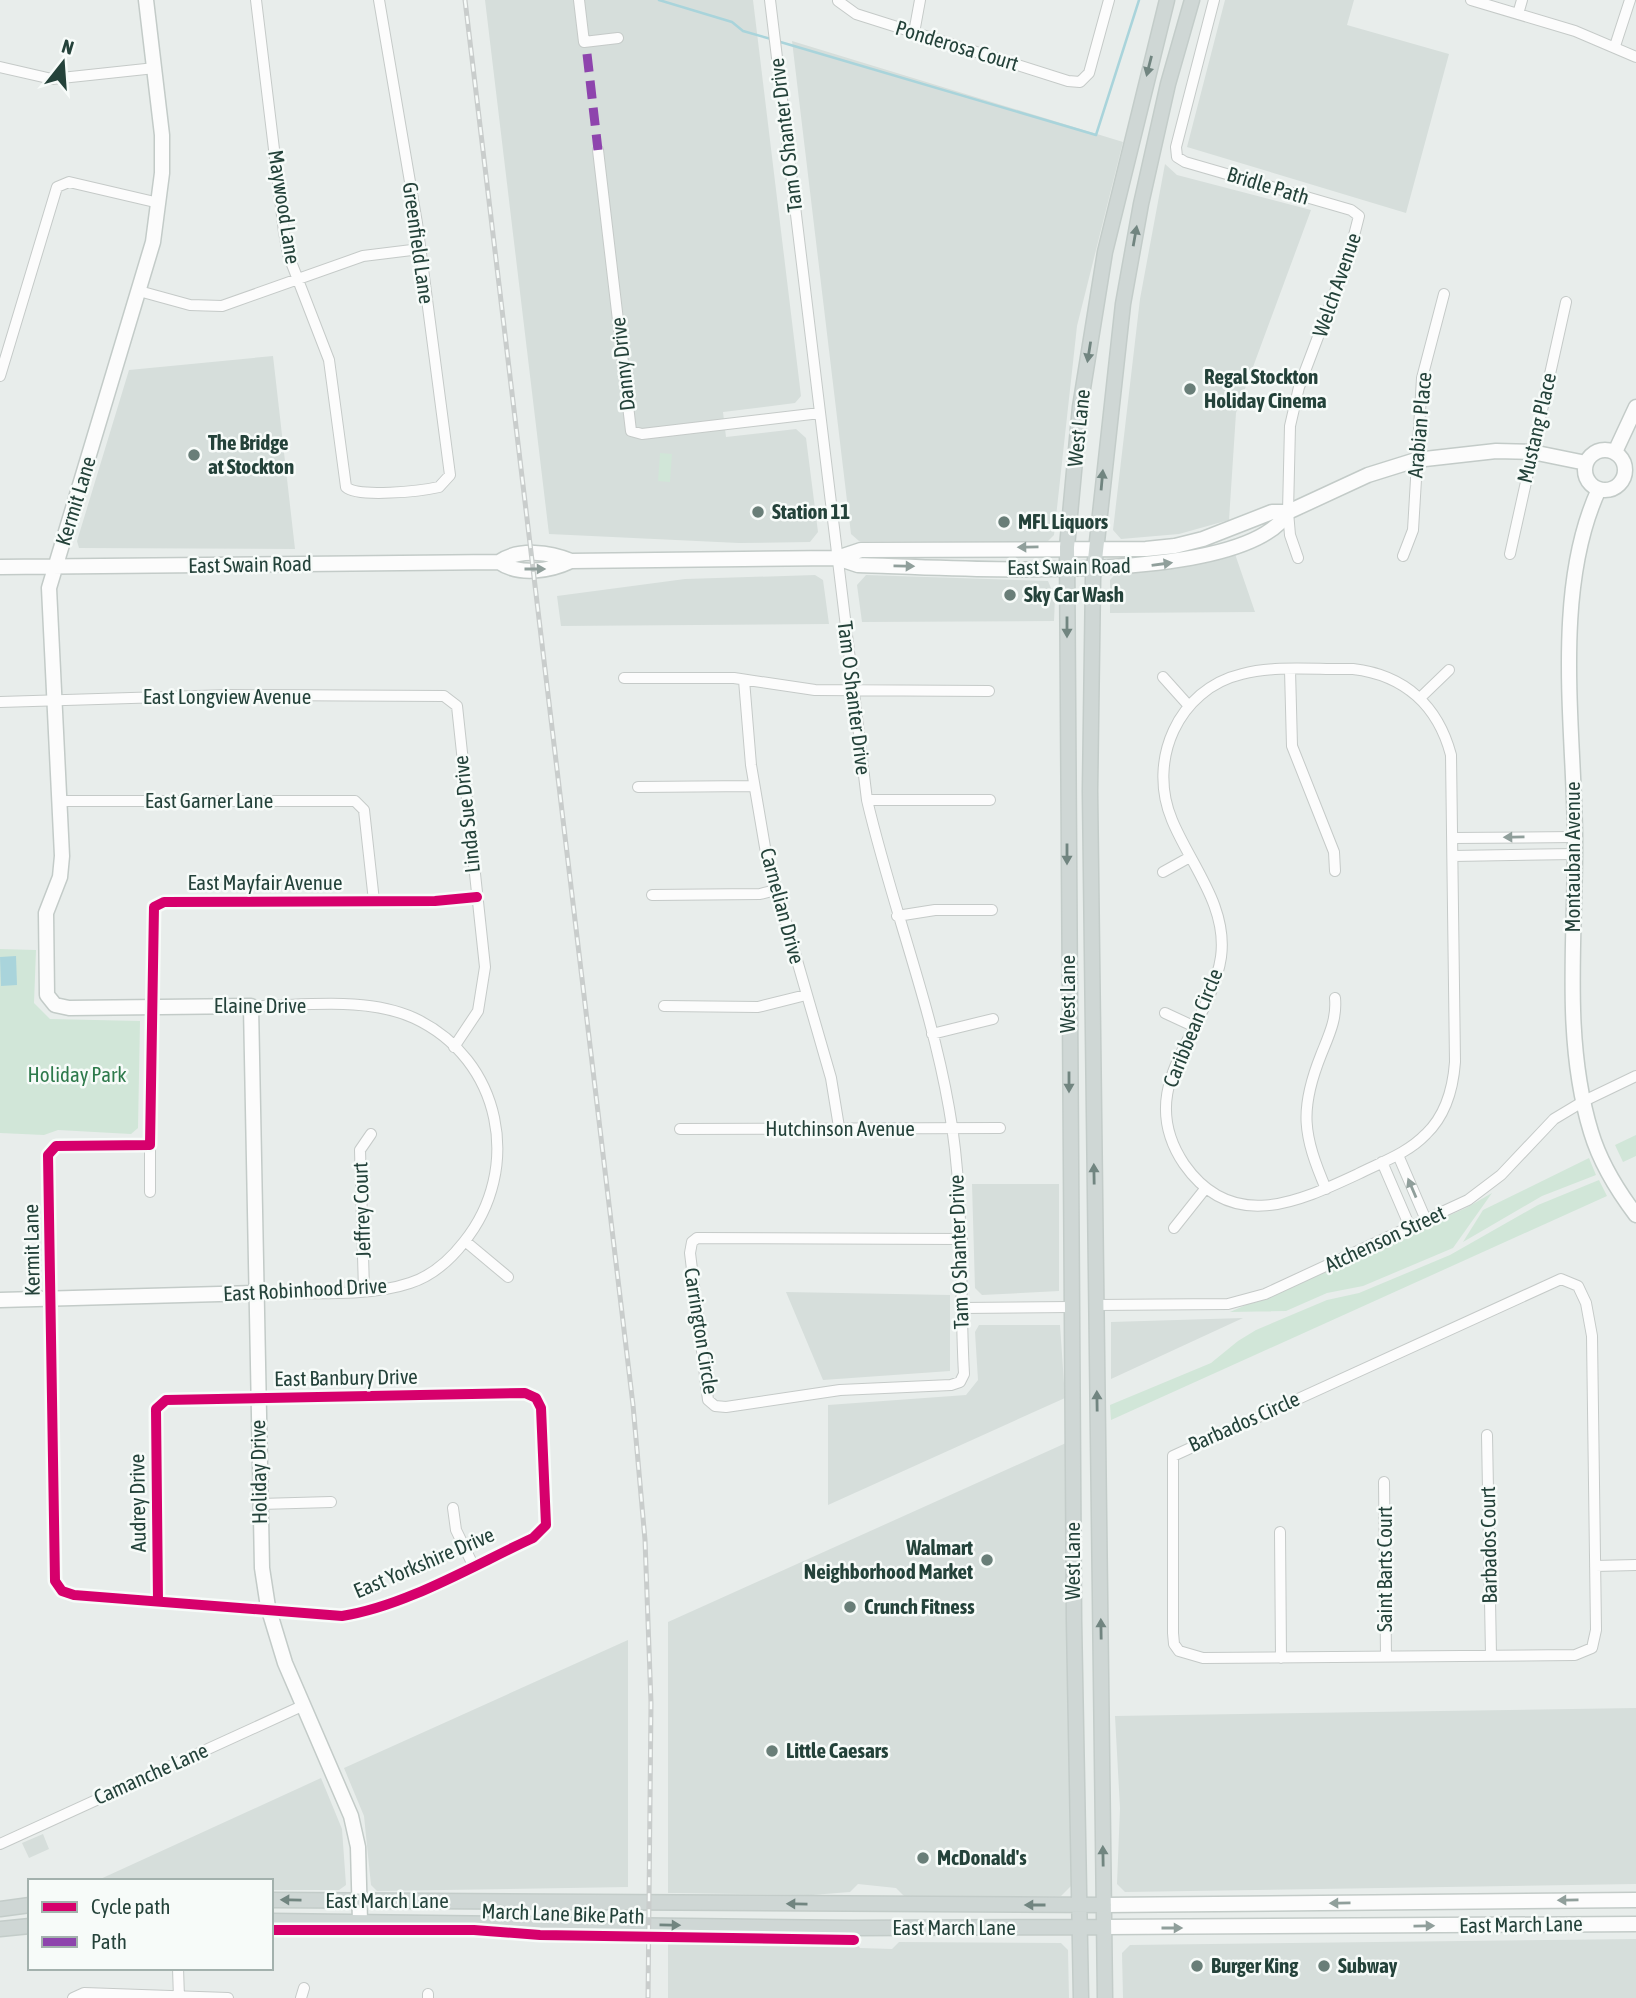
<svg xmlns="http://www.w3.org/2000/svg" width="1636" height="1998" viewBox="0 0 1636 1998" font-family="'Asap Condensed',sans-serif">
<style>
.built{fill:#d6dedb}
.green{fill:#d1e6d8}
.water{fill:#a9d4db}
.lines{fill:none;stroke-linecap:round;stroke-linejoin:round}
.stream{stroke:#a9d4db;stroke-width:2.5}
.street-casing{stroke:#c5cac8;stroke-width:12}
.secondary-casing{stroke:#c3cbc8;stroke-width:17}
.primary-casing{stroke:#c3ccc9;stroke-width:17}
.street{stroke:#fcfcfc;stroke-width:10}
.secondary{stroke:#fcfcfc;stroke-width:14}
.primary{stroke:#cfd7d5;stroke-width:14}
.rail-casing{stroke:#c9cdcc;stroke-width:5}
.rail{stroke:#f7fbf9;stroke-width:2.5;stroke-dasharray:8;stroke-linecap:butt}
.quiet{stroke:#8e44ad;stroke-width:9;stroke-dasharray:18 9;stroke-linecap:butt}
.cycleway-casing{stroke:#f7fbf9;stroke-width:15}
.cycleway{stroke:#d6006c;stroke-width:10}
.oneway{fill:#718580}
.oneway2{fill:#909f9b}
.poi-dot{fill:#697e78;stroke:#f7fbf9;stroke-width:2.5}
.labels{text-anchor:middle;stroke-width:5;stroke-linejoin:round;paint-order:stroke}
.street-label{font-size:21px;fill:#24423a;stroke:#f7fbf9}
.poi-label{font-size:21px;font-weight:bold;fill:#24423a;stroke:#f7fbf9;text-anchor:start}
.park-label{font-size:21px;fill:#2d7a4b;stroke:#f7fbf9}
</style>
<rect width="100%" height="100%" fill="#e8edeb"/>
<path class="built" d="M485,0H753L801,396L795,403L723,412L726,437L796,429L806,438L818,532L810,542L739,543L549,534Z
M1225,0H1354L1347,25L1449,54L1406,213L1187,147Z
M792,41L1123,142L1077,326L1054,535L1048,541H859L851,534Z
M1165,164L1177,175L1311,210L1236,413L1229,520L1179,534L1121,539L1113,530L1140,299Z
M273,356L295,549L79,548L77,541L129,370Z
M1235,554L1255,612L1110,613V580L1118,571L1178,568Z
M815,575L823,580L829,624L561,626L557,596L685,579Z
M866,575L1048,581L1055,598L1054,621L862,622L857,585Z
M972,1184H1059V1291L982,1295L975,1288Z
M786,1292L950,1295V1371L823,1380Z
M1243,1318L1111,1379V1322Z
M979,1325H1060L1065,1398L828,1505V1405L966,1395L978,1380L975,1332Z
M1066,1443L1072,1885L1061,1896H904L896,1888L858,1884L850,1892L812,1895L668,1893V1622Z
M628,1640V1887L377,1891L371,1885L364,1816L344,1768Z
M1636,1708V1884L1125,1892L1117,1884L1120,1808L1115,1716Z
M321,1778L342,1829L346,1885L339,1890H271V1881H96Z
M43,1834L49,1849L29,1858L22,1843Z
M1636,1939V1998H1123L1122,1953L1130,1945Z
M853,1940L860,1948L892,1949L899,1942L1061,1943L1068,1950L1069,1998H668V1942Z"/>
<path class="green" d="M660,453L672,454L670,482L658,481Z
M0,949L36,950L34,1003L50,1019L140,1021L138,1128L131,1134L58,1130L44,1135L0,1133Z
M1636,1135V1156L1623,1162L1615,1145Z
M1589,1158L1596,1175L1542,1196L1463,1242L1483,1210Z
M1599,1180L1607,1196L1111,1420L1110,1405L1211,1363L1238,1341L1256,1330L1327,1300L1359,1293L1450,1255L1538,1205Z
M1492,1193L1453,1248L1363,1286L1327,1293L1286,1311L1230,1312L1466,1208Z"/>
<path class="water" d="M16,956L17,985L1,986L0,957Z"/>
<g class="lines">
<path class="stream" d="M659,0L732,22L743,31L771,39
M777,41L1096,135L1139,0"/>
<g class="street-casing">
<path id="street" d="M256,0L284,232L288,254L329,360L346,487C358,498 421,491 439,487L450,475L417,223L379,0
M579,0L584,42L618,38
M770,0L867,800C891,903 931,1004 949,1108C965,1196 959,1285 964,1374L960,1382L951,1385L840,1390L726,1407L715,1406L708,1400L690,1253L692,1242L697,1238L962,1239
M1214,0L1176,147L1177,157L1185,162L1351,210L1359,216L1349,255L1299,387L1290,426L1288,512L1290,535L1298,558
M1471,0L1575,31L1636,57
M838,1L856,14L1068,81L1080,82L1089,73L1109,0
M1518,14L1522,0
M914,33L920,0
M1615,46L1630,0
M0,67L52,79L155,68
M598,150L631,431L642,434L820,413
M139,291L190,305L222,306L363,256L420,249
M0,376L57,187L69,182L159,203
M1510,554L1566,302
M1403,556L1413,530L1422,378L1444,294
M1353,669C1405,675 1438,706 1451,755L1455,1062C1453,1089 1446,1115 1426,1134C1408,1153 1382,1162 1358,1174C1298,1202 1232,1233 1184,1164C1131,1085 1210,1031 1221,957C1228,906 1190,864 1172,820C1147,761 1178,689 1242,674C1277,665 1317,670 1353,669Z
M1290,670L1292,746L1334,852L1335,871
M1163,677L1189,706
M624,678H734L815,690L989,691
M744,680L751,765L766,853L831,1078L839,1127
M1421,697L1449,670
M0,702L229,695L444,696L457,706L485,967L478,1011L454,1047
M638,787L754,786
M867,800H990
M59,801H355L364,810L374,901
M1453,838L1575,837
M1453,856L1575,854
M1163,872L1190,857
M652,895L760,894L776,890
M897,916L935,910H992
M251,1006C303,1006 366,996 414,1018C502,1059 523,1169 464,1242C450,1260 432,1276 410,1283C366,1298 303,1292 256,1293
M664,1006L758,1007L806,995
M1165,1013L1193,1026
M932,1034L993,1019
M680,1129L1000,1128
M150,1145V1192
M1398,1155L1426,1220
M1382,1162L1410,1227
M1326,1189C1303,1135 1299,1110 1321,1055C1329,1035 1337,1019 1335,998
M1174,1228L1205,1189
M465,1241L508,1277
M1561,1279L1578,1286L1586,1303L1592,1336L1596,1630L1592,1648L1575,1655L1203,1658L1179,1651L1174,1644L1173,1633V1456Z
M364,1290L360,1150L371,1134
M1095,1305L1228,1304L1265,1294L1468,1200L1501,1175L1554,1119L1584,1101L1636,1076
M962,1308L1071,1307
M1487,1435L1491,1655
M1384,1482L1386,1655
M260,1504L331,1502
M453,1508L456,1530L473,1565
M1280,1532L1281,1658
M1595,1566L1636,1565
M158,1601L156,1409L166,1400L525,1393L536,1398L541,1408L546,1525L533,1538C474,1565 406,1606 342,1616L74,1595L62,1591L55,1581L48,1155L56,1146L150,1145L154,907L164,902L435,901L477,897
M0,1844L302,1706
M178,1968L179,1998
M73,1998L84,1993L228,1998
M301,1998L304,1988
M428,1998V1994"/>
</g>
<g class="secondary-casing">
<path id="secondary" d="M146,0L162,135V173L153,242L49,588L62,856L60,877L46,913L47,995L55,1005L69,1008L251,1006L262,1568L268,1607L285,1663L351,1816L358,1847L360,1921
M1585 470a20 20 0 1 1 40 0a20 20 0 1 1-40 0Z
M1615,452L1636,407
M1599,489C1552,590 1574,728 1575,836C1576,933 1562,1037 1591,1132C1600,1162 1617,1190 1636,1215
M837,558L858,565C942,567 1244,589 1288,512
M499,562C519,576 550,571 571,561
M0,567L499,562C519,548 550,552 571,561L837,558L861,550L1146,549L1175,546L1203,539L1272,512H1288L1368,475L1416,460L1496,451L1532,452L1586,463
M0,1300L256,1293
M1104,1905L1636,1900
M1104,1927L1636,1924"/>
</g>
<g class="primary-casing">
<path id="primary" d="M271,1900L1104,1905
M0,1909L30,1905
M271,1921L852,1928L1104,1927
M0,1929L30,1926
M1081,1998L1074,1621L1067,547L1080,407L1105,252L1167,0
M1105,1998L1090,791L1093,578L1123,304L1141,204L1168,84L1192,0"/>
</g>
<use href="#street" class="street"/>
<use href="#secondary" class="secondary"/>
<use href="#primary" class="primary"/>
<g class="rail-casing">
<path id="rail" d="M465,0L633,1405L645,1540L651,1703L648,1998"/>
</g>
<use href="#rail" class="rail"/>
<path class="quiet" d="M587,54L598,150"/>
<g class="cycleway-casing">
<path id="cycleway" d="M158,1601L156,1409L166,1400L525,1393L536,1398L541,1408L546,1525L533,1538C474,1565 406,1606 342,1616L74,1595L62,1591L55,1581L48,1155L56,1146L150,1145L154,907L164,902L435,901L477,897
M271,1930H474L540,1935L854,1940"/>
</g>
<use href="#cycleway" class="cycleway"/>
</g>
<defs><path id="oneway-solid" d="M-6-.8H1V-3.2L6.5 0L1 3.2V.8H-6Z" transform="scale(1.75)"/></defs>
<g class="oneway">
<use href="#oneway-solid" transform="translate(1149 66) rotate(104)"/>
<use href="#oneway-solid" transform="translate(1135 236) rotate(-80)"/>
<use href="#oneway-solid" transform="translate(1089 352) rotate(99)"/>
<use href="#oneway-solid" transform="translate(1102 480) rotate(-85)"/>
<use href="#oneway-solid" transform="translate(1067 627) rotate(90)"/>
<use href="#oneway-solid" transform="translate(1067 854) rotate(90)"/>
<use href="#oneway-solid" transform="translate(1069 1082) rotate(90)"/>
<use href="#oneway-solid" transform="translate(1094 1174) rotate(-91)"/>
<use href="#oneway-solid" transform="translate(1097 1401) rotate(-91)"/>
<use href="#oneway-solid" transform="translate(1101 1629) rotate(-91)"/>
<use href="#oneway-solid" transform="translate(1103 1856) rotate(-91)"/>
<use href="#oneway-solid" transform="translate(291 1900) rotate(-179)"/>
<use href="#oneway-solid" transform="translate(797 1904) rotate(-179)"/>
<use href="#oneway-solid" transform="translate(1035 1905) rotate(180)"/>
<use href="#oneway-solid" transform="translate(670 1925) rotate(1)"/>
</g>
<g class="oneway2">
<use href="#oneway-solid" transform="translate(1028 547) rotate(179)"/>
<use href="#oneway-solid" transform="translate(1162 564) rotate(-8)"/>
<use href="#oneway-solid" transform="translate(904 566) rotate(1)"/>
<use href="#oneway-solid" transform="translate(535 569)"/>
<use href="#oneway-solid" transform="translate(1514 837) rotate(179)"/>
<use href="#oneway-solid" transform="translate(1412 1188) rotate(-113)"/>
<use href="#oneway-solid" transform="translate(1568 1900) rotate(179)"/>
<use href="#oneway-solid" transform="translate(1340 1903) rotate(179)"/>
<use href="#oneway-solid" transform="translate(1424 1926) rotate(-1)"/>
<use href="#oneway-solid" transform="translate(1172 1928)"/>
</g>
<g class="poi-dot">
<circle cx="1190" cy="389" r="7"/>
<circle cx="194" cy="455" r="7"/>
<circle cx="758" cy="512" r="7"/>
<circle cx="1004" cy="522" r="7"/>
<circle cx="1010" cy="595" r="7"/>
<circle cx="987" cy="1560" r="7"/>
<circle cx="850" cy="1607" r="7"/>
<circle cx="772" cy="1751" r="7"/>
<circle cx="923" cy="1858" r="7"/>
<circle cx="1197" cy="1966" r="7"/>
<circle cx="1324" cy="1966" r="7"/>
</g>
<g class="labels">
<g class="street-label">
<text transform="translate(957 46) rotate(17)" y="7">Ponderosa Court</text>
<text transform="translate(786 135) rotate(-97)" y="7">Tam O Shanter Drive</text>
<text transform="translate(1268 186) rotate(17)" y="7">Bridle Path</text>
<text transform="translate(284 207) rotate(81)" y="7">Maywood Lane</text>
<text transform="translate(418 243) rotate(82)" y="7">Greenfield Lane</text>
<text transform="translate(1337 285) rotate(-71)" y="7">Welch Avenue</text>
<text transform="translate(623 364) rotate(-96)" y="7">Danny Drive</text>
<text transform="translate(1420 425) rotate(-85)" y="7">Arabian Place</text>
<text transform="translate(1079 428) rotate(-84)" y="7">West Lane</text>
<text transform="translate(1537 428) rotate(-77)" y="7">Mustang Place</text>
<text transform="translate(76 501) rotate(-73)" y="7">Kermit Lane</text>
<text transform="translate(250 565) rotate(-1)" y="7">East Swain Road</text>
<text transform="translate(1069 567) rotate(-1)" y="7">East Swain Road</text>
<text x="227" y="704">East Longview Avenue</text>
<text transform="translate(854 698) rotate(83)" y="7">Tam O Shanter Drive</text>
<text x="209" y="808">East Garner Lane</text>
<text transform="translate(467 814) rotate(-96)" y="7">Linda Sue Drive</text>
<text transform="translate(1573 857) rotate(-90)" y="7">Montauban Avenue</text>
<text x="265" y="890">East Mayfair Avenue</text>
<text transform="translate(782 906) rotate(75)" y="7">Carnelian Drive</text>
<text transform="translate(1068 994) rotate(-90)" y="7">West Lane</text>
<text x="260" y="1013">Elaine Drive</text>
<text transform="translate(1193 1028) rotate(-68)" y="7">Caribbean Circle</text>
<text x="840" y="1136">Hutchinson Avenue</text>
<text transform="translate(362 1210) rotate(-92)" y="7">Jeffrey Court</text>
<text transform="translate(1385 1239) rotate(-25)" y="7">Atchenson Street</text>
<text transform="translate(32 1250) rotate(-91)" y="7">Kermit Lane</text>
<text transform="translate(959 1252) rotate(-92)" y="7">Tam O Shanter Drive</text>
<text transform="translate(305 1290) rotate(-3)" y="7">East Robinhood Drive</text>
<text transform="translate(701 1331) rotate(81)" y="7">Carrington Circle</text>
<text transform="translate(346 1378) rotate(-1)" y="7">East Banbury Drive</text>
<text transform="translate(1244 1422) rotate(-24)" y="7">Barbados Circle</text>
<text transform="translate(259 1472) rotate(-91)" y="7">Holiday Drive</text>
<text transform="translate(138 1503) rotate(-91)" y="7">Audrey Drive</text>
<text transform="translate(1489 1545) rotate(-91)" y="7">Barbados Court</text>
<text transform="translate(1073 1561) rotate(-90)" y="7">West Lane</text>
<text transform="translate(424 1563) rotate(-23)" y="7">East Yorkshire Drive</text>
<text transform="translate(1385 1569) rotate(-90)" y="7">Saint Barts Court</text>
<text transform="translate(151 1774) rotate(-24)" y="7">Camanche Lane</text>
<text x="387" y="1908">East March Lane</text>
<text transform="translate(563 1914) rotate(2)" y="7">March Lane Bike Path</text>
<text transform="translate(1521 1925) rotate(-1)" y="7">East March Lane</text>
<text x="954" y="1935">East March Lane</text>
</g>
<g class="poi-label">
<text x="1204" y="384">Regal Stockton<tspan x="1204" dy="24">Holiday Cinema</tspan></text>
<text x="208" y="450">The Bridge<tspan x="208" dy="24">at Stockton</tspan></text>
<text x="772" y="519">Station 11</text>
<text x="1018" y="529">MFL Liquors</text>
<text x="1024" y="602">Sky Car Wash</text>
<text x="973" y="1555" text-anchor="end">Walmart<tspan x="973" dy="24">Neighborhood Market</tspan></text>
<text x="864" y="1614">Crunch Fitness</text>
<text x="786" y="1758">Little Caesars</text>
<text x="937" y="1865">McDonald's</text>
<text x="1211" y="1973">Burger King</text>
<text x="1338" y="1973">Subway</text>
</g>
<g class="park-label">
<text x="77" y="1082">Holiday Park</text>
</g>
</g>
<rect x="28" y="1879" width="245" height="91" fill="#f7fbf9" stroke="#a3b1ad" stroke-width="2"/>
<rect x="42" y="1902" width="35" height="10" fill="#d6006c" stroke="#a3b1ad" stroke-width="2"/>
<text x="91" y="1914" font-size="21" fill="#24423a">Cycle path</text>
<rect x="42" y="1937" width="35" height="10" fill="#8e44ad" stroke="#a3b1ad" stroke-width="2"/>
<text x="91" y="1949" font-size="21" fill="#24423a">Path</text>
<g transform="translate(63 63) rotate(17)" stroke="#f7fbf9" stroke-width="5" paint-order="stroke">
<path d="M0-5L12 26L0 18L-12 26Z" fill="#24423a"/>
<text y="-10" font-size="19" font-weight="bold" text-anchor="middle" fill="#24423a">N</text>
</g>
</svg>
